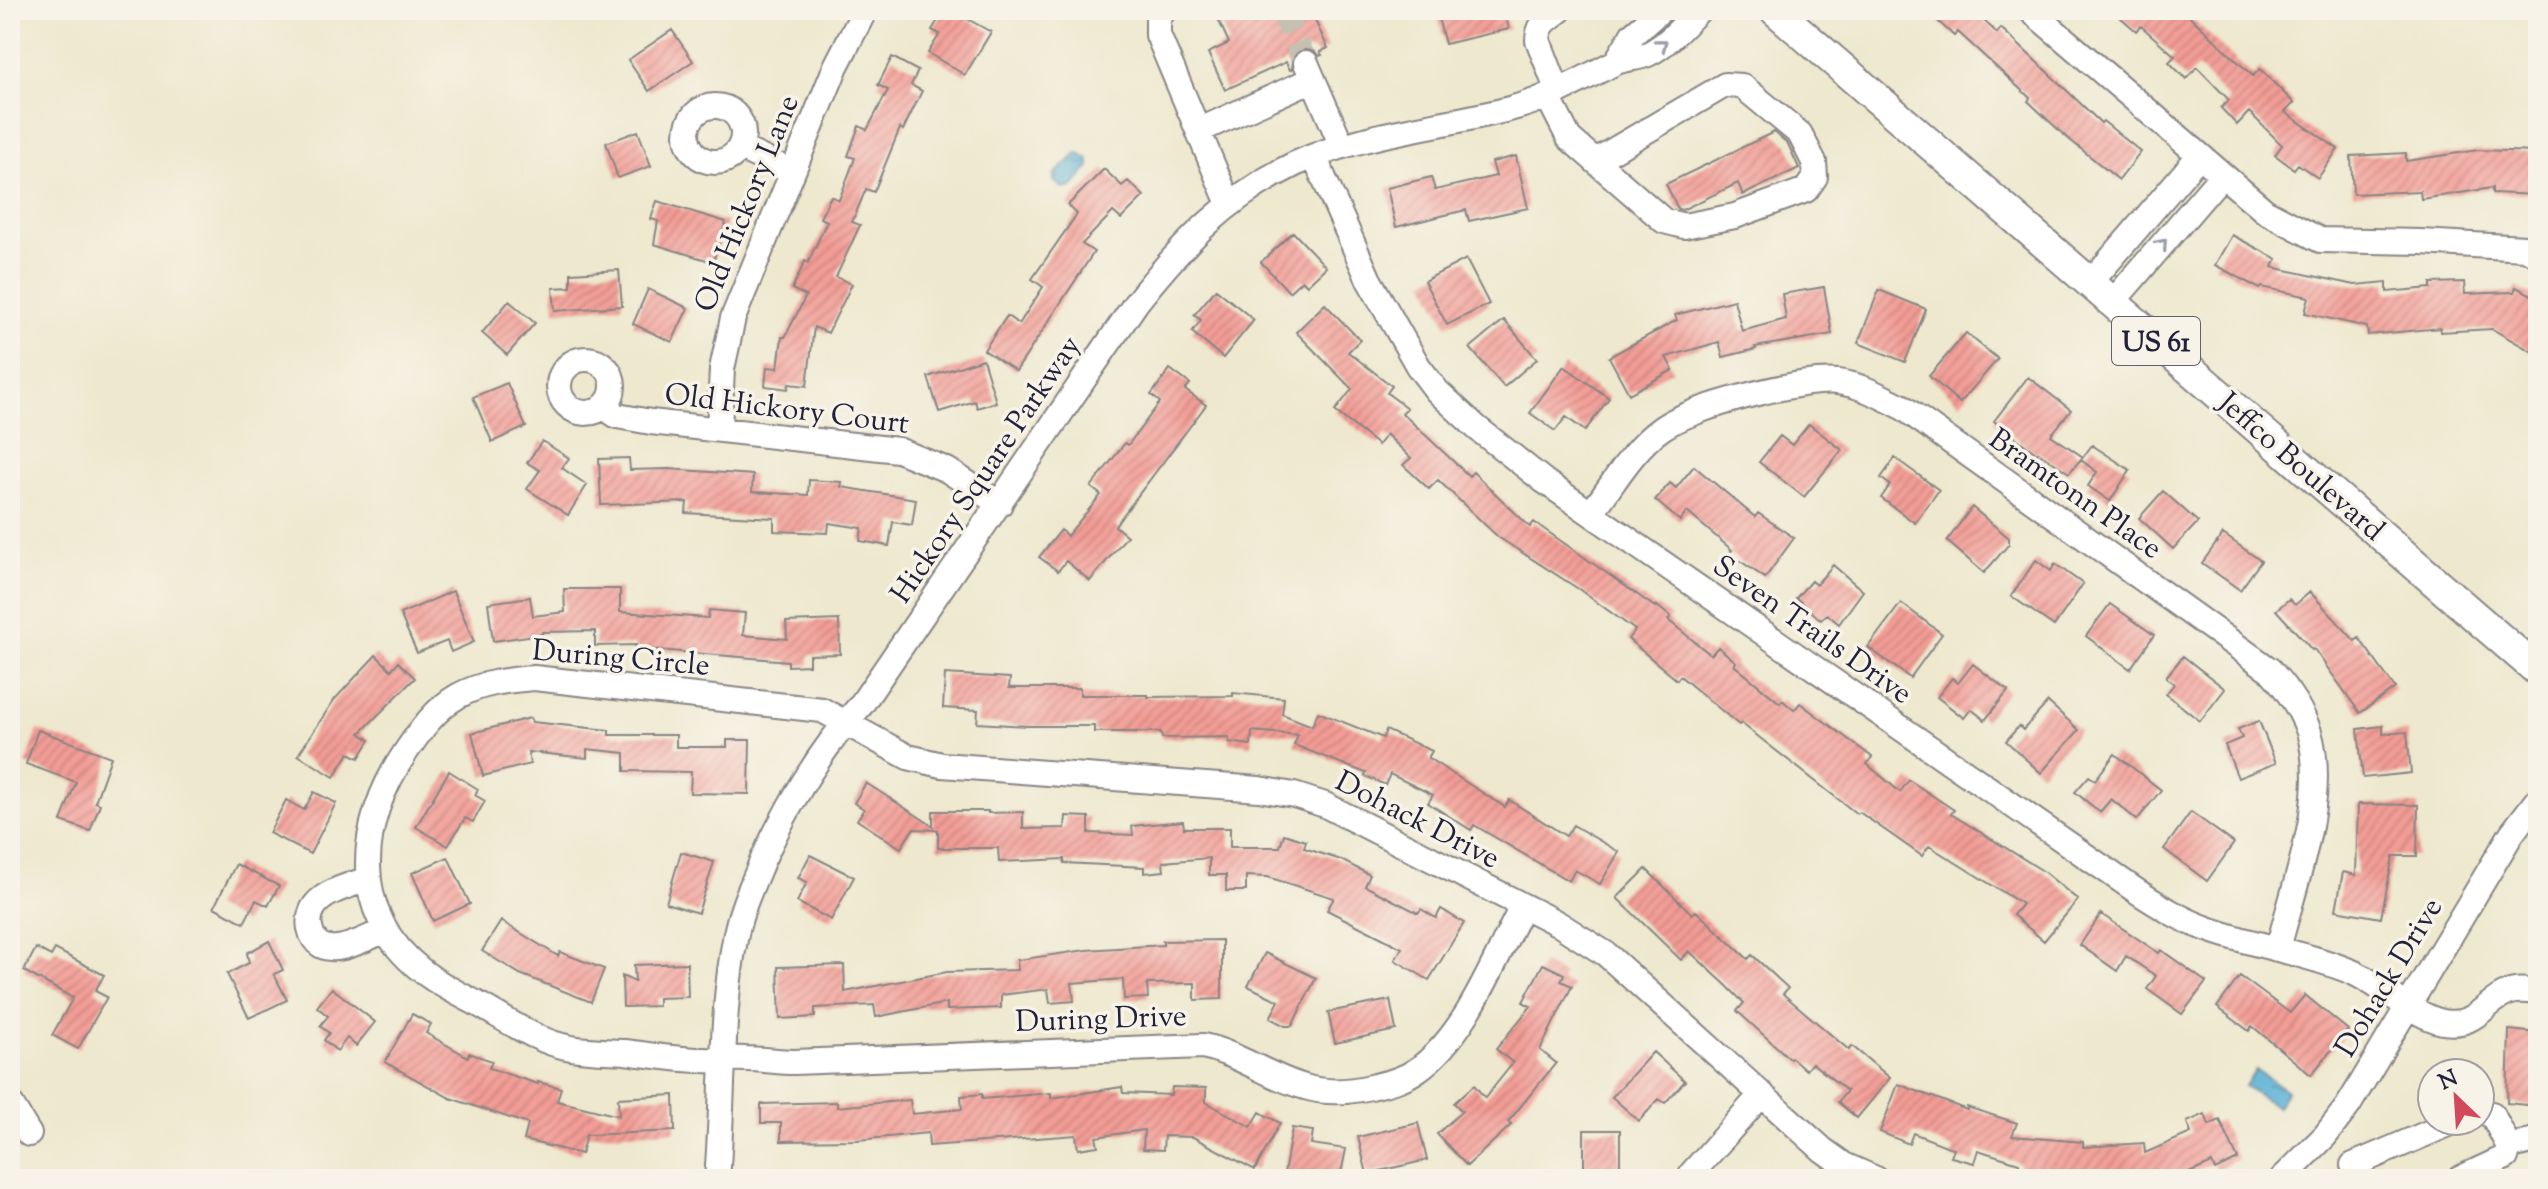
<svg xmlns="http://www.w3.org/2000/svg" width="2548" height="1189" viewBox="0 0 2548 1189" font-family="'Sorts Mill Goudy',serif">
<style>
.water{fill:url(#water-ripples);stroke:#3e6a88;stroke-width:2}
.building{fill:url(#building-hatch)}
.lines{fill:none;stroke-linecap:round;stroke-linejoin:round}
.minor-tunnel{stroke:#c5c0b1;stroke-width:24;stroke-dasharray:24 12;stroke-linecap:butt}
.minor-casing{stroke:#888584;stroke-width:28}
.major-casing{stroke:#888584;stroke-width:34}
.minor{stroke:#fff;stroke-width:24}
.major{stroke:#fff;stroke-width:30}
.oneway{stroke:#9c9ca7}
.labels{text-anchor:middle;stroke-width:7;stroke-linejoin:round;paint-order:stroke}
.shield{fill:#f7f3e8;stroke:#62616f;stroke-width:2}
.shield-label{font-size:28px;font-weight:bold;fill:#22223b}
.street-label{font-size:30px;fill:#22223b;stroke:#f7f3e8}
</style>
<defs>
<pattern id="water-ripples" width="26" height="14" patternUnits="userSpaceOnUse" patternTransform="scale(2)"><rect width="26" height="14" fill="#5ab1d6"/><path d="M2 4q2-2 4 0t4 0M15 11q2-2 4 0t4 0" fill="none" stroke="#4a90af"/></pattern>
<pattern id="building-hatch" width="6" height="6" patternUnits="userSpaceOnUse" patternTransform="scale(2)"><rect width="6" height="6" fill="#f29c95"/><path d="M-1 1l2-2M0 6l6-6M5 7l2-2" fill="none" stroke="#cf8681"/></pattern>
</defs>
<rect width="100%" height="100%" fill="#f7f3e8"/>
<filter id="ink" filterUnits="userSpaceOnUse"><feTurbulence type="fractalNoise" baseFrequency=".0125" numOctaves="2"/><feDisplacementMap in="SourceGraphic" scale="16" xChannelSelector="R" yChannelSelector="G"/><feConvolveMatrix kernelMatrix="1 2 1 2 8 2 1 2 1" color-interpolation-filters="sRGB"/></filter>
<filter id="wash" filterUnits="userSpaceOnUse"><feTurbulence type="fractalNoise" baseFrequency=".006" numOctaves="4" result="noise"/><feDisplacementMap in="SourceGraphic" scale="32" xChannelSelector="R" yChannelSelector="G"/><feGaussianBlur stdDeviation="1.8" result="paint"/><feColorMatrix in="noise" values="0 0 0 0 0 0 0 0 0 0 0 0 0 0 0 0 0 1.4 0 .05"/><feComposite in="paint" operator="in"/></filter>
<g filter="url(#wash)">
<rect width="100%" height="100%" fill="#eee8ce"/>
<path class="water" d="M1078,153L1088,159L1090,167L1072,187L1064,189L1054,181V175Z
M2256,1070L2287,1091L2277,1107L2245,1086Z"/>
<g id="blocks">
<path class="building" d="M944,10H969L964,17L991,32L965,75L928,53L940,34L932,30Z
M1214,10H1253L1257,19L1276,10H1310L1328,48L1320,52L1322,55L1319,56L1314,51L1301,49L1294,55L1292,69L1290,70L1286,62L1225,90L1208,53L1229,43Z
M1436,10H1504L1509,29L1445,44Z
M1926,10H1973L1997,33L2001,28L2101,123L2103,121L2141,152L2119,180L2064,135L2028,101L2030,98L1958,32L1954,36Z
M2112,10H2183L2253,76L2260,69L2294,103L2285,112L2338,149L2318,178L2298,164L2294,169L2275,155L2282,145L2249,112L2237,125L2221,108L2229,100L2197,67L2186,79L2169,62L2175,56L2141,26L2136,31Z
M672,30L693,61L649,91L628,60Z
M892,57L918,71L911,85L922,91L903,130L900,128L874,192L866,189L852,222L860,225L836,277L852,284L828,333L814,327L807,386L789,384L788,389L765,386L767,367L778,368L782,337H785L806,296L792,289L805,261L808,263L827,221L820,218L831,196L839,200L855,158L848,156L859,126L867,130L888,90L878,85Z
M638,131L651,166L618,178L606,143Z
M1774,132L1788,144L1799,168L1743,195L1738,183L1682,210L1678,209L1666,184Z
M2478,150L2538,152V195L2492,193V188L2421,199L2420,191L2353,194L2351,156L2406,153V161Z
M1516,156L1528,208L1469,221L1466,210L1396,227L1387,188L1431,177L1435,190L1496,176L1492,162Z
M1104,169L1122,186L1128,181L1144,196L1121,219L1113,212L1082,244L1094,252L1016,371L984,350L1007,316L1019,324L1043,287L1032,279L1077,214L1068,205Z
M657,201L726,222L713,262L654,244L658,221L651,219Z
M1293,232L1326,267L1307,285L1302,280L1289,292L1261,262Z
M2232,235L2277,259L2272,267L2355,285L2387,282V292L2431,288V283L2464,282L2465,294L2514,292L2516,287L2538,298V355L2492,329L2440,332V328L2368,335L2367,327L2305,313L2309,297L2262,287L2260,289L2215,265Z
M1466,259L1489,304L1447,325L1424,281Z
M619,270L622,306L555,311L553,288L571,287V273Z
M1824,287L1832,334L1755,347L1756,349L1723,357L1719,342L1666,357L1673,370L1629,394L1609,357L1677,320L1675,315L1734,300L1742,331L1786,319L1782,294Z
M648,289L688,308L672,342L633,324Z
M1216,289L1254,320L1223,358L1192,332L1201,320L1194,315Z
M1879,290L1926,309L1905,362L1858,343Z
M509,301L535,323L507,355L482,333Z
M1325,304L1360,340L1348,352L1392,386L1387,393L1407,408L1402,413L1469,476L1473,472L1530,527L1534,522L1655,607L1656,605L1671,617L1668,620L1711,655L1718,647L1736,662L1734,665L1780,703L1782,700L1794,710L1800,703L1872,757L1867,764L1900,792L1909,780L1954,810L1951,814L2043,871L2078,900L2044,941L2013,915L2022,904L1929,846L1922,856L1859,812L1857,814L1741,723L1739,725L1680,676L1677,680L1628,639L1635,630L1580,590L1498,537L1438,480L1429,489L1403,465L1411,458L1386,434L1378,445L1335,411L1352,389L1296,332Z
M1504,320L1537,359L1504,387L1470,348Z
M1966,333L1998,359L1960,403L1929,376Z
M983,359L996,402L977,408L975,401L939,412L928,377Z
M1564,366L1609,398L1585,431L1566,417L1555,431L1530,413Z
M1170,369L1190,384L1185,390L1206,405L1115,526L1127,536L1090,581L1066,561L1058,571L1039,557L1061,530L1067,536L1101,495L1091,487L1125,443L1128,445L1160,402L1151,395Z
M2028,377L2071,410L2051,435L2083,457L2069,473L2038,452L2037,454L1994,421Z
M507,383L526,427L492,442L473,397Z
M1809,424L1842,450L1804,497L1759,462L1780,436L1792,445Z
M542,441L569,458L562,468L587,485L568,515L527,489L540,470L527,463Z
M2092,445L2130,470L2110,501L2088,486L2097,472L2081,460Z
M629,458L630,470L668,469L753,475L752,492L808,495L809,480L842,482L841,487L916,499L912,525L893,522L889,546L860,541L862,528L829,523L828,533L774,531V518L686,513L687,502L601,505L599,459Z
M1895,458L1939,490L1915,523L1881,498L1890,485L1881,478Z
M1694,466L1755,517L1758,513L1794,538L1765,578L1729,553L1732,550L1687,512L1680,521L1655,500L1670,483L1676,488Z
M2163,491L2198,522L2173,549L2139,518Z
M1972,507L2009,538V544L1984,573L1947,541Z
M2223,534L2261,561L2240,590L2202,563Z
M2036,560L2051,571L2055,564L2083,584L2054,626L2011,596Z
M1833,565L1863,591L1839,624L1827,614L1821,620L1796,598L1811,581L1816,585Z
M564,589H620V612L708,618L709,610L745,613L743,635L787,639L786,622L839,620L840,654L809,655V665L788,666V661L635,648L636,645L595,646V631L542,632V634L493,641L488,603L530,597L533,616L565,612Z
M453,591L474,642L451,652L447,641L417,653L400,614Z
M2310,592L2355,641L2359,638L2395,688L2360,713L2314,649L2312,650L2276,610L2289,599L2295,605Z
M1901,603L1942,634L1910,678L1868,647Z
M2110,604L2154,635L2130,669L2086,636Z
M376,655L391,670L398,662L415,678L360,733L370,740L359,758L349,753L334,777L298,755L334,700Z
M2183,656L2225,689L2200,721L2166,694L2174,684L2166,677Z
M1973,664L2008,691L1985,720L1971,709L1964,718L1937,697L1952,678L1958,683Z
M945,674L1010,678L1009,688H1080V695H1148V697L1233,696V693L1284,698L1282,714L1312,726L1318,712L1383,738L1386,730L1432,751L1428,758L1505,807L1509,800L1566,836L1573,825L1619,852L1600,884L1575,870L1569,881L1474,825L1471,830L1428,803L1433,795L1390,774L1385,785L1365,776L1366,773L1294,745L1298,735L1252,731L1251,745L1229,742V737L1162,738L1161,732H1094V726H1028L977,723L978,710L943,708Z
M2048,702L2079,730L2041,773L2006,741L2019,726L2023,730Z
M530,718L532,722L609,730V735H676V747H727V740H750L749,794L690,793L691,772L625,771V753L587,749V758L528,752L530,764L483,776L472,733Z
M2259,721L2276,763L2238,778L2225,745L2242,738L2238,729Z
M2383,726V734L2407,732L2411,773L2363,778L2358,729Z
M38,730L111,757L95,802L100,804L90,831L61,821L76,782L26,764Z
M2115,754L2161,790L2137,820L2111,799L2100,812L2075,792L2089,776L2095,780Z
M449,771L478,789L475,795L485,801L473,822L465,818L448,846L416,827Z
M866,783L933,826V811H988V813L1023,812V829L1065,828L1066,816L1089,817V833L1133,835L1132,826L1183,821L1184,828H1230V847H1280L1284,834L1306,841L1304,848L1341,860L1370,875L1365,886L1418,913L1421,909L1436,918L1441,909L1464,923L1429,980L1395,960L1402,948L1327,910L1334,898L1268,877L1246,876V891H1226V875H1209V858L1163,862L1164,871L1144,873V867L1064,863V859L999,862L998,848H938V830L913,829L901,848L857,820L864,809L854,803Z
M314,792L336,803L310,854L269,833L286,800L304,810Z
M2358,804L2418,805L2417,856H2393L2381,918L2336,910L2343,872L2356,875Z
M2191,812L2234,843L2207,881L2164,849Z
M681,852L714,862L698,913L666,903Z
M810,855L854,877L831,920L797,902L807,882L798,878Z
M448,857L470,904L433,921L412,873Z
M236,864L279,886L268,906L256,900L244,923L214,907Z
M1646,869L1692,914L1696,911L1748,959L1752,955L1788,988L1783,994L1849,1050L1852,1046L1890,1078L1857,1118L1838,1102L1847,1091L1812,1063L1806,1070L1791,1057L1790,1059L1737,1011L1744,1003L1725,984L1689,951L1681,960L1617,898Z
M2101,914L2159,953L2161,950L2206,982L2182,1014L2147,989L2156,976L2126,956L2117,971L2080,945Z
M501,921L558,956L560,952L604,969L591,1002L520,974L482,951Z
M1222,940V999L1195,1000V983L1147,984L1148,998L1124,999L1123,979L1072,983L1074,1001L1050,1003L1048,989L1001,995V1008L947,1010V1003L876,1017L874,1005L815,1008V1017L780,1019L778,967L844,965L845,992L947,972L1018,970L1017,960L1086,950L1163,945V941Z
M269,941L283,970L274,974L287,1000L249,1018L227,974L249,963L247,953Z
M36,948L51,956L55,949L104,975L95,991L107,997L78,1049L52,1035L73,998L24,971Z
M1265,953L1316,978L1292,1026H1285L1270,1018L1279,1001L1248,986Z
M687,963L688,997L658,998V1006L623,1007L622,976L635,982L634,965Z
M1543,964L1564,974L1561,981L1572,986L1540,1050L1556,1063L1508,1122L1511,1125L1467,1166L1437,1134L1462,1111L1454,1103L1474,1085L1485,1098L1513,1063L1496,1049L1531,1006L1523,1002Z
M2240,976L2290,1013L2305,995L2348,1030L2311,1075L2252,1026L2249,1031L2217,1007Z
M332,988L375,1022L356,1046L347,1038L337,1051L324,1040L329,1033L320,1026L328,1016L317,1007Z
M1390,1000L1396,1030L1335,1043L1328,1012Z
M412,1014L431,1024L426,1033L468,1057L469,1053L492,1061L489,1068L538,1084V1082L561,1088L557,1101L619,1116L618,1098L674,1095L675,1131L586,1135L581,1154L524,1140L528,1124L450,1098L385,1062Z
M2509,1030L2538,1033L2536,1106L2507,1103Z
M1653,1052L1685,1081L1665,1103L1659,1099L1639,1121L1612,1097Z
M1898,1084L1967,1110V1107L2017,1123L2012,1136L2083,1142V1147L2144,1143L2145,1153L2191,1133L2187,1122L2205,1114L2209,1125L2220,1120L2238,1159L2215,1170L2212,1163L2175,1179H2018L2019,1163L1978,1150L1974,1163L1951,1157L1954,1149L1913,1133L1909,1144L1880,1132Z
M1122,1087L1123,1093L1171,1095L1172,1087L1206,1088V1102L1251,1127L1260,1112L1280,1123L1255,1170L1193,1137L1164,1136L1163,1150L1143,1149L1144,1130L1096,1137L1098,1146L1078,1149L1076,1135L929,1146L928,1133L857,1140L781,1141V1123H761V1104L837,1102V1107L910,1100L912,1114L962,1109L961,1096L982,1094V1099L1051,1093V1098Z
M1418,1123L1427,1160L1367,1174L1358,1137Z
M1292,1128L1313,1131L1311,1144L1346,1149L1340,1179H1283Z
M1584,1130H1620V1179H1592L1593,1172H1584Z"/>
</g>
</g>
<g filter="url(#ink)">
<use href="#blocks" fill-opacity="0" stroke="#888584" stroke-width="2"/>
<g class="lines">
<path class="minor-tunnel" d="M1282,10L1306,63"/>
<g class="minor-casing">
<path id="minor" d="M1164,10L1158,19V35L1229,204
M2030,10L2265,211L2320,240L2421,242L2525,248L2538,255
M1616,62L1633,34L1661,10
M1306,63L1342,146
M1558,92L1538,40C1538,24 1548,19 1560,10
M1548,97L1569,138L1664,221L1684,226L1735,216L1806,190L1815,177L1814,162L1800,134L1742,86L1725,85L1595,161
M687 134a28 28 0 1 1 56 0a28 28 0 1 1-56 0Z
M1198,131L1313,79
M740,148L792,172
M1314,156L1369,280L1418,366L1437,391L1477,428L1544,481L2135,890C2158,905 2180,919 2205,928C2253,946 2304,952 2352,972C2380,984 2414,1016 2443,1022C2476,1028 2484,1002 2508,993C2517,989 2528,991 2538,992
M2090,283L2199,156
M2112,303L2222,175
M559 386a27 27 0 1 1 54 0a27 27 0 1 1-54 0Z
M604,407L617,416L651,422L898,450L947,470L1000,504
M719,429L722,369L733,318L836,66L865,10
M1591,513C1613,485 1632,449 1662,428C1692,407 1801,378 1838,382C1861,385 1880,396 1901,406L2270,670C2287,689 2301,708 2309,732C2329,797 2294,884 2278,949
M368,879C352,885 328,890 316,904C311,910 308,920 310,928C318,967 365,939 385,930
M1522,907C1494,960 1467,1035 1417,1070C1403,1080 1387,1083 1371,1087C1349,1092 1327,1094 1305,1087C1269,1077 1239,1054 1203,1046L794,1062C778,1062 762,1059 745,1059C731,1058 717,1061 703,1060C677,1060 651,1055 625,1052C607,1051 588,1051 571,1048C537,1042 507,1020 478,1004C459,994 438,984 421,970C348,912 358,823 405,753C420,731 435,709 458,696C481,683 508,680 534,678L822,710L908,757L942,765L1259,789L1294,795L1325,805L1557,923L1606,954L1823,1150L1844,1165L1876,1179
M10,1103L29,1134
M2509,1147L2538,1139
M2353,1165L2456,1121
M1692,1173L1762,1094
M717,1179C724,1098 720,1014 736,934C741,908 753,883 763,859C789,803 819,751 861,705L1136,303C1181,245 1228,196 1295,164C1364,132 1441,127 1513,108C1550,98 1581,80 1614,63C1624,58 1637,59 1648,54C1668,44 1684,25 1699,10
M2282,1179L2325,1136L2348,1106L2512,833L2538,799
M2459,1179L2506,1157L2509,1147L2492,1114L2480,1112"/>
</g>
<g class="major-casing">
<path id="major" d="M1775,10L2538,671"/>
</g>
<use href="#minor" class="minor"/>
<use href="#major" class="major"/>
</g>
<defs><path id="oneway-chevron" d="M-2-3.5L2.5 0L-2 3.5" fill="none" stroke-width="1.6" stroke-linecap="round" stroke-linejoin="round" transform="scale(2)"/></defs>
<g class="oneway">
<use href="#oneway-chevron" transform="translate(1662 44) rotate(-38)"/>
<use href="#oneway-chevron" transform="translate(2162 244) rotate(-49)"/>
</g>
</g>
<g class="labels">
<rect class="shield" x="2112" y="317" width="88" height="48" rx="6"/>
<g class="shield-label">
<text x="2156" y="351">US 61</text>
</g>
<g class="street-label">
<text transform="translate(746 203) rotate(-68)" y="10">Old Hickory Lane</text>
<text transform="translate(787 408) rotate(7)" y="10">Old Hickory Court</text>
<text transform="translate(2302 466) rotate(41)" y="10">Jeffco Boulevard</text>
<text transform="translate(985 469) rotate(-56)" y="10">Hickory Square Parkway</text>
<text transform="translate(2076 493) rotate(35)" y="10">Bramtonn Place</text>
<text transform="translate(1813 629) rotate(35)" y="10">Seven Trails Drive</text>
<text transform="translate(621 657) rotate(5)" y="10">During Circle</text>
<text transform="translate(1418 819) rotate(27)" y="10">Dohack Drive</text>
<text transform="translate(2388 977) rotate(-59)" y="10">Dohack Drive</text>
<text transform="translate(1101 1018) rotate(-2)" y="10">During Drive</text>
</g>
</g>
<rect width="2548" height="1189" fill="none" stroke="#f7f3e8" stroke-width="40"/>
<g transform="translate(2456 1097) rotate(335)"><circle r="38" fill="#f7f3e8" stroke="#a29fa3" stroke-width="2"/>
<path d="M0-6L14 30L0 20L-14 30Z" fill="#d1495b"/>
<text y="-12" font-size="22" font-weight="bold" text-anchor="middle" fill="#22223b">N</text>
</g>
</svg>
